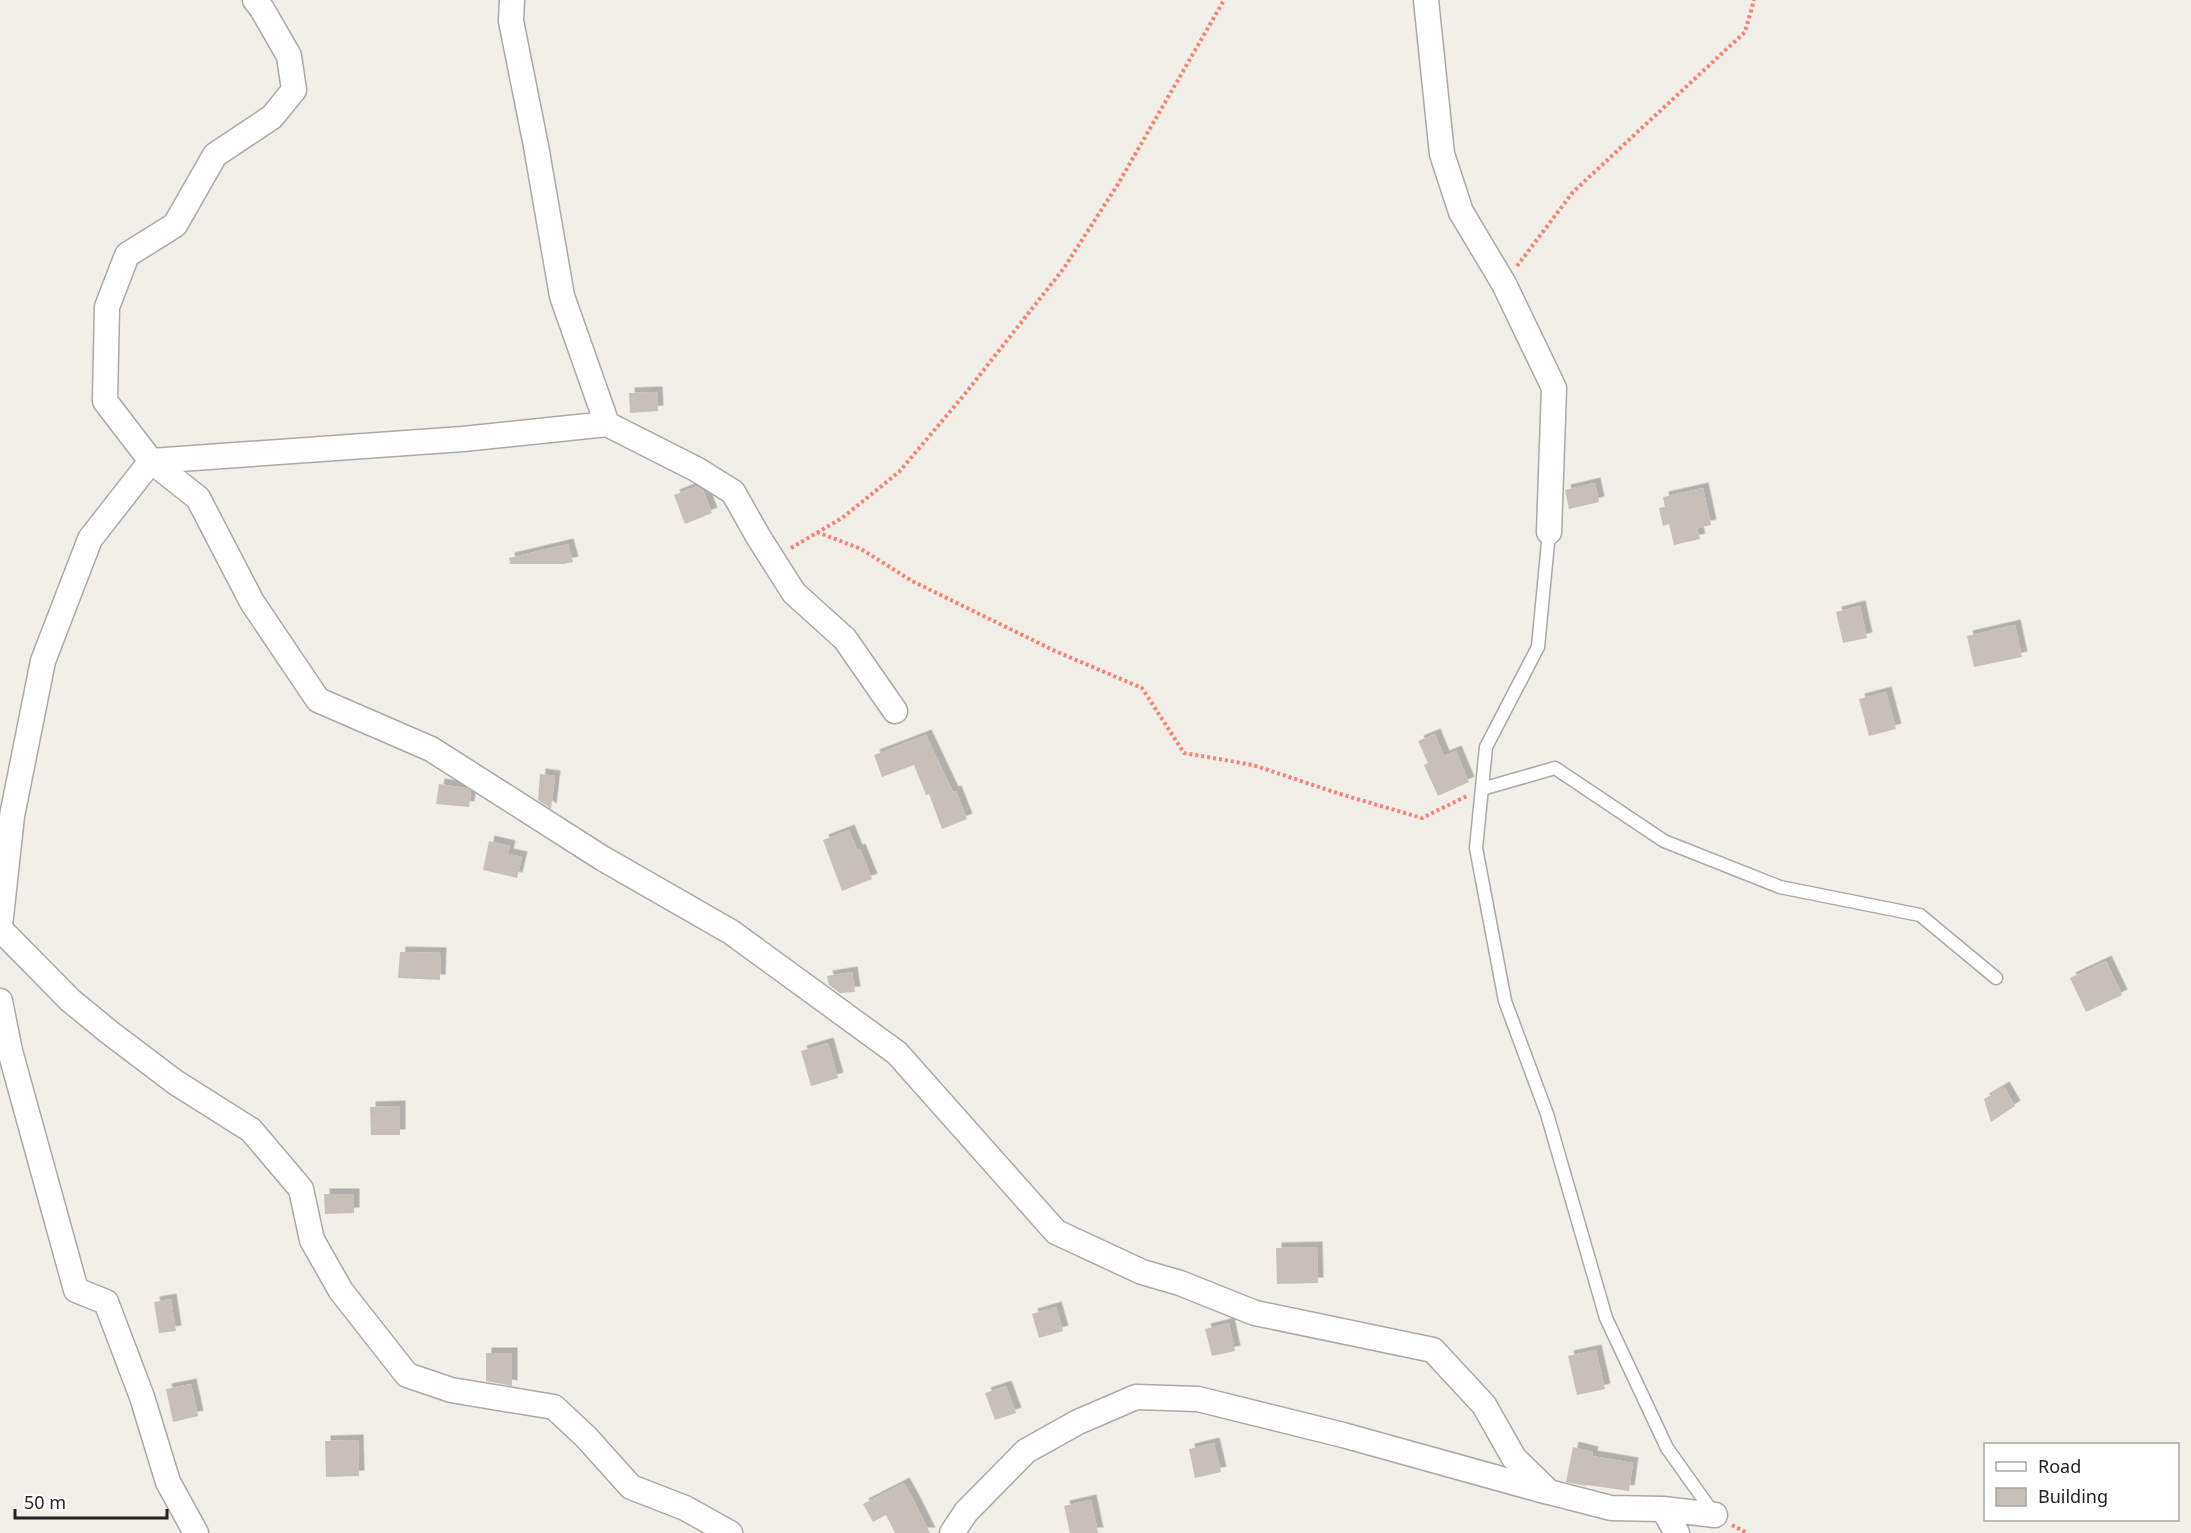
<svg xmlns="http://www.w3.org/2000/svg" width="2191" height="1533" viewBox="0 0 2191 1533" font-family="'Noto Sans',sans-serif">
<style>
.building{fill:#c7bfb8;filter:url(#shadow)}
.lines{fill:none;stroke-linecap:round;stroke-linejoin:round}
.lane-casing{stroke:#a9a9a9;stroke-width:15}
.street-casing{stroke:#a9a9a9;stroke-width:27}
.path{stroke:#fa8072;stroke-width:4;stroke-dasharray:3 3;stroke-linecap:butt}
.lane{stroke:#fff;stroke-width:12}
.street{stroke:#fff;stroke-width:24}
</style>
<defs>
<filter id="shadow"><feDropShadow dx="5.5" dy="-5.5" stdDeviation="0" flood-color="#0004"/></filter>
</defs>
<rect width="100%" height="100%" fill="#f2efe9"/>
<path class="building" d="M657,392L658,411L630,413L629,393Z
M1595,483L1599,502L1569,509L1565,490Z
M697,486L703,490L712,513L685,524L674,495Z
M1703,488L1711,525L1697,528L1700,539L1674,545L1669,524L1663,526L1659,508L1665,507L1663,497Z
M568,544L573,562L564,564H510L509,558Z
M1860,606L1867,638L1843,643L1836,612Z
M2015,625L2022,657L1974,667L1967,636Z
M1886,692L1896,729L1869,736L1859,699Z
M1435,734L1444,756L1456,751L1469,782L1438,796L1424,765L1428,763L1418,741Z
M926,735L953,792L956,791L967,819L942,829L929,794L926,795L914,765L882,777L874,755Z
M540,774L555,776L551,809L538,800Z
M439,784L466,788L471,791L469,807L436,804Z
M849,830L857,850L860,849L872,879L842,891L823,840Z
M489,841L510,846L508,854L522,857L517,878L483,870Z
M400,952L441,953L440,980L398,978Z
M2106,961L2122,995L2086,1012L2070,978Z
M852,972L855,992L840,993L829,985L827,976Z
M828,1043L838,1078L811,1086L801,1051Z
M2004,1087L2015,1106L1991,1122L1984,1099Z
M400,1106V1135H371L370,1107Z
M324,1194H354V1213L325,1214Z
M1317,1247L1318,1283L1277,1284L1276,1248Z
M171,1299L176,1331L159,1333L154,1302Z
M1056,1307L1063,1331L1039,1338L1032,1314Z
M1229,1323L1235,1351L1212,1356L1205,1329Z
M1596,1350L1605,1389L1577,1395L1568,1356Z
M486,1353H512V1386L486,1381Z
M191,1384L198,1416L173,1422L166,1389Z
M1006,1386L1016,1413L995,1420L985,1393Z
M358,1440L359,1476L326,1477L325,1441Z
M1214,1443L1221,1472L1195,1478L1189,1449Z
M1573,1447L1593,1452L1592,1456L1633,1463L1629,1491L1587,1485L1586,1486L1566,1482Z
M904,1483L914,1501L930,1533H895L886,1515L873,1522L863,1504Z
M1091,1500L1098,1533H1070L1064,1506Z"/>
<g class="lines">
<g class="lane-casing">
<path id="lane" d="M1549,532L1538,647L1486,747L1476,848L1505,1001L1547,1114L1606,1318L1667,1448L1714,1514
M1482,789L1555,768L1664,841L1780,887L1920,915L1996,978"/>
</g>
<g class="street-casing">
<path id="street" d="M512,0L511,21L536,146L562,296L607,424L463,439L151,461L198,498L252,602L318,700L431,749L602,858L731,932L897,1053L1056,1232L1142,1272L1180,1283L1255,1313L1433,1350L1484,1405L1514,1458L1549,1492L1611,1508L1663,1509L1715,1515
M1426,0L1442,154L1461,212L1504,284L1554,388L1549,532
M607,424L696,469L733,492L759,538L794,593L845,639L895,711
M0,926L12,816L43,661L90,539L151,461L105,401L107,307L127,255L175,225L215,155L272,117L294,90L289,56L262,9L255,0
M0,929L70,1000L109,1032L175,1082L251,1130L301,1189L312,1240L341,1291L407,1375L451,1390L554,1407L586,1437L631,1487L685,1508L730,1533
M0,1001L10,1051L76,1290L106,1302L142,1397L168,1482L196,1533
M1663,1509L1677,1533
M952,1533L966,1512L1026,1451L1078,1422L1136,1397L1198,1399L1343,1435L1548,1492"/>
</g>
<path class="path" d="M1517,266L1573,192L1745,32L1754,0
M817,532L861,549L912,581L1055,651L1142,688L1184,753L1253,765L1340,794L1422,818L1467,796
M791,548L842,518L899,472L964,395L1064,268L1118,184L1224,0
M1732,1525L1747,1533"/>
<use href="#lane" class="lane"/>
<use href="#street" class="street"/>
</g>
<rect x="1984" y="1443" width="195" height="78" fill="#ffffff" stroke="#a7a7a7" stroke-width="1.5"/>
<rect x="1996" y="1462" width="30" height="9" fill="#ffffff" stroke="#a7a7a7" stroke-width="1.5"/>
<text x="2038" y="1473" font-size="18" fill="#222222">Road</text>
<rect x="1996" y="1488" width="30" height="18" fill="#c7bfb8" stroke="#a7a7a7" stroke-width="1.5"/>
<text x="2038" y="1503" font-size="18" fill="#222222">Building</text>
<path d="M15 1509v9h152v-9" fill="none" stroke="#222222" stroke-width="3"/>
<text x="24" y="1509" font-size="18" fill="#222222" stroke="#ffffff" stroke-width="4.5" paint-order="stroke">50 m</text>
</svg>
